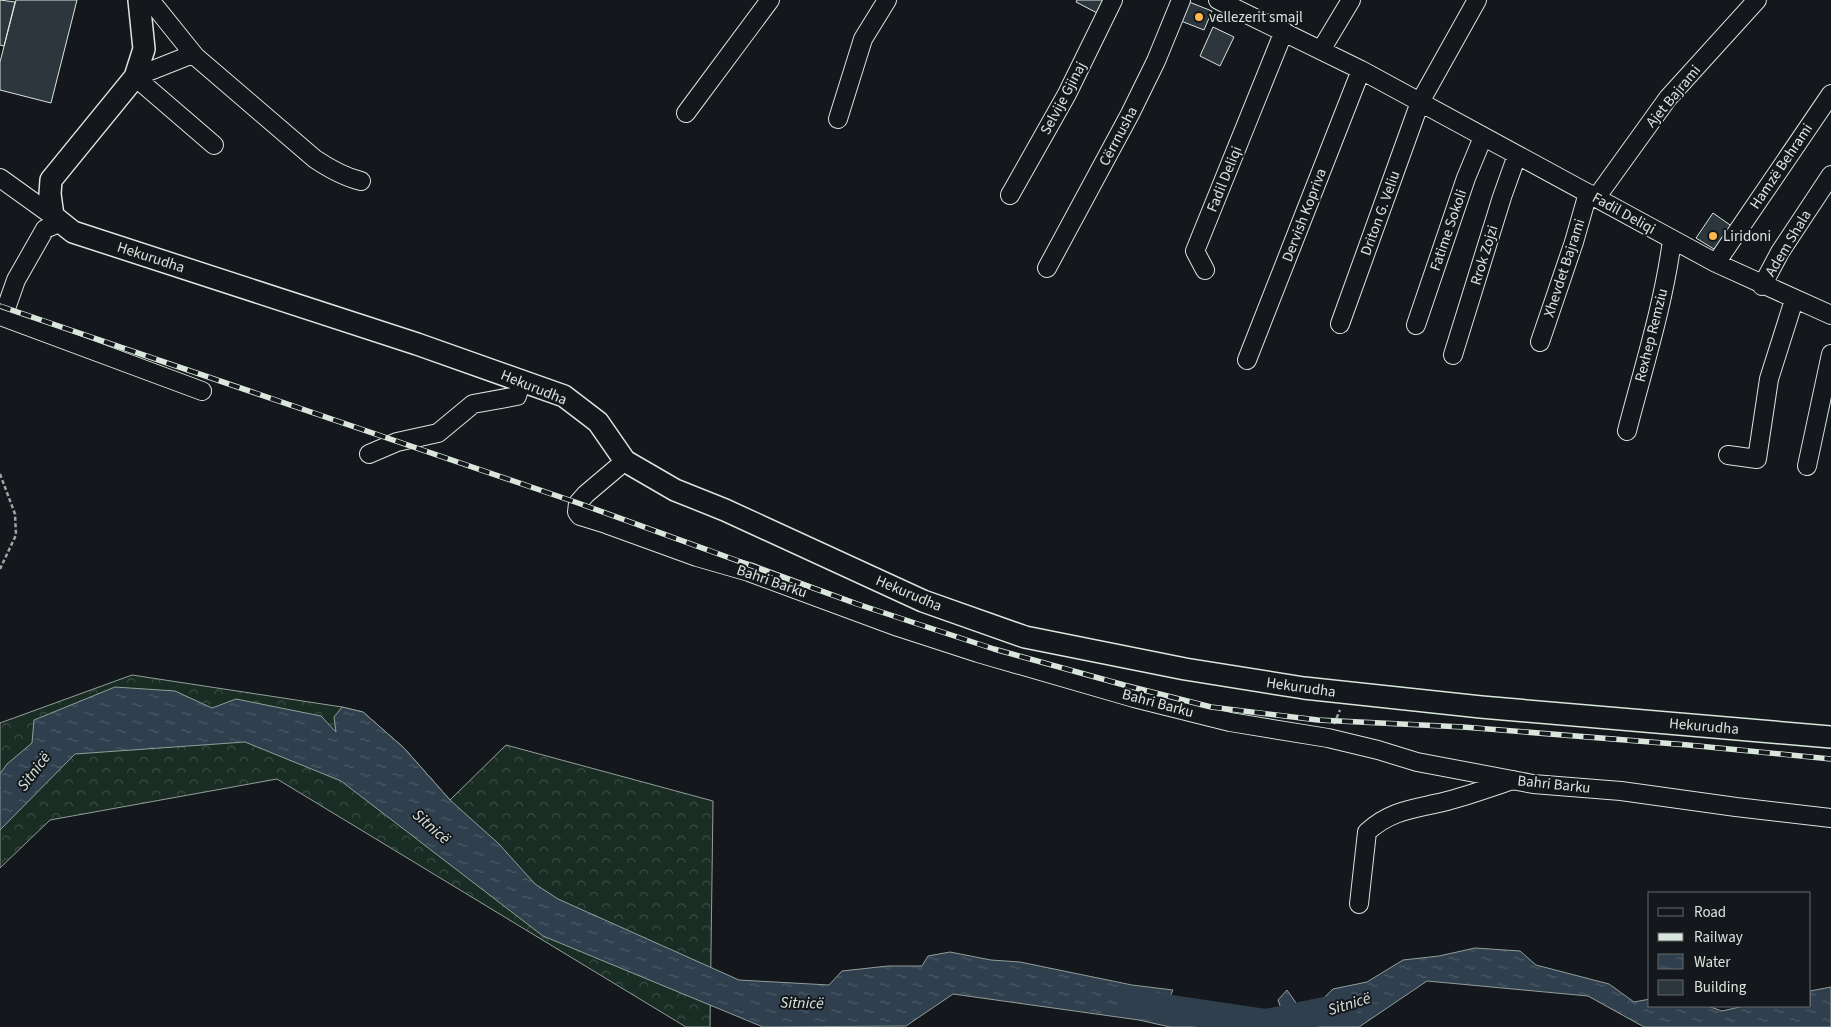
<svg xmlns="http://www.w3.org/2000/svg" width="1831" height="1027" viewBox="0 0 1831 1027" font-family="'Source Sans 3',sans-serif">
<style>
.forest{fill:url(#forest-crowns);stroke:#939e99}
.water{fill:url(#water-ripples);stroke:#939e99}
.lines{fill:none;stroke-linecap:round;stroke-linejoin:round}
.river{stroke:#2f3f4d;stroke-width:28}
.building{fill:#2c363c;stroke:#d8e6dc}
.minor-casing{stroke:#d8e6dc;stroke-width:20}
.major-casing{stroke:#d8e6dc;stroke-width:24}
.path{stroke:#9da8a2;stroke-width:2.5;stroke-dasharray:4 2.5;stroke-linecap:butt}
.minor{stroke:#14181c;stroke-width:18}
.major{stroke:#14181c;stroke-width:21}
.rail-casing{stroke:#d8e6dc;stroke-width:5.5}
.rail{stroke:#14181c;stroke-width:4;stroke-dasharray:11;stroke-linecap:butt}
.poi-dot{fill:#ffb74d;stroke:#14181c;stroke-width:2}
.labels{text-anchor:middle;stroke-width:4;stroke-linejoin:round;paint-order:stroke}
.poi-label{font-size:15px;fill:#d8e6dc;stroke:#14181c;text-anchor:start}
.street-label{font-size:15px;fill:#d8e6dc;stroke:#14181c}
.water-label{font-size:16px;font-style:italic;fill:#d8e6dc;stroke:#14181c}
</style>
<defs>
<pattern id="forest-crowns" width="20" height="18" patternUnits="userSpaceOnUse" patternTransform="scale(1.25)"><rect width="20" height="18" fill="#1a2d24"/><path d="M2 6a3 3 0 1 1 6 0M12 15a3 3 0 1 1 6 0" fill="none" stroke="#3b4b43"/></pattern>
<pattern id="water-ripples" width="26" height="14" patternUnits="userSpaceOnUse" patternTransform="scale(1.25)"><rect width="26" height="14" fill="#2f3f4d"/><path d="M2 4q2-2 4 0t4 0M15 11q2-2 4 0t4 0" fill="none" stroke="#4c5b66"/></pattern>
</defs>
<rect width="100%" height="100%" fill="#14181c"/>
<path class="forest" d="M132,675L342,707L363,712L404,748L450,800L506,745L713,801L710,1027H686L277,779L50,820L0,868V723Z"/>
<path class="water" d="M115,687L175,691L212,708L236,699L321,716L336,732L334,717L342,707L363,712L404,748L450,800L499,844L535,884L558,899L739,980L829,985L842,971L888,966H922L928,956L950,952L991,960L1020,962L1132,985L1173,990L1166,1005L1181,1020H1214L1221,1003L1252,1017L1282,1011L1278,1000L1287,990L1305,1016L1333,989L1367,982L1403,960L1439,956L1475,948L1520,951L1536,965L1609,984L1634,1002L1650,999V1006H1708L1722,1011L1744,1006H1810V991L1831,987V1027H1644L1588,996L1427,981L1359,1027H1170L1139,1020L953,994L906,1026L763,1027L543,936L341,781L245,742L75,754L0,830V774L7,764L32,743L34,720Z"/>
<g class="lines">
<path class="river" d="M1132,1003L1266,1023L1344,1007"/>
</g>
<path class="building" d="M0,0L15,2L4,46L0,45Z
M16,0H77L51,103L0,90V62Z
M1077,0H1111L1103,16L1076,2Z
M1189,2L1212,11L1204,30L1181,21Z
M1213,27L1234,37L1220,66L1200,56Z
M1713,213L1733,227L1717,251L1696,238Z"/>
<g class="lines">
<g class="minor-casing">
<path id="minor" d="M150,0L195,56
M1218,0L1361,70L1716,263L1831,315
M1321,50L1351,0
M686,113L770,0
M838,119L863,39L887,0
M214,145L135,77L188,56H195L315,159C330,169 344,177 361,181
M0,178L53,216
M1010,195L1067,94L1113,0
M1596,198L1668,98L1757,0
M61,222L45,229L16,280L3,317L202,391
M1716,263L1831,94
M1047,268L1130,114L1156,61L1181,0
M1205,270L1195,251L1284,31
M1762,286L1780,252L1831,175
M1340,324L1420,102L1477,0
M1416,325L1466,178L1483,137
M1540,342L1574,242L1588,193
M1453,355L1502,197L1517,155
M1247,360L1361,70
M1627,431C1643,369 1664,303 1672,240
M369,454L397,442L438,433L473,404L517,396L522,380
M1728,455L1757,459L1769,379L1794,300
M625,461L586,494L578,503L577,512L580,516L606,524L697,557L749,572L898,627L978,653L1134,698L1230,722L1328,738L1378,750L1417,762L1533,784L1621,791L1736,807L1831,818
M1807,466L1831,354
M1359,904L1367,832C1392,809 1416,809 1447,801C1470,795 1491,787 1513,780"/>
</g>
<g class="major-casing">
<path id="major" d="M139,0L144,49L135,77L51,180L50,194L53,216L73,232L417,344L564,396L598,422L625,461L675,490L725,510L923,601L1025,637L1185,669L1304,688L1481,707L1831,737"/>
</g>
<path class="path" d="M0,474L15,514L16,535L0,569
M1334,724L1340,710"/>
<use href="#minor" class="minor"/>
<use href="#major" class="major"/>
<g class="rail-casing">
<path id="rail" d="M0,306L578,503L857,604L994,649L1124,685L1211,707L1318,720L1463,727L1688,745L1831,759"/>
</g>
<use href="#rail" class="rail"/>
</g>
<g class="poi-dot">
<circle cx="1199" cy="17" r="5"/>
<circle cx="1713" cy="236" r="5"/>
</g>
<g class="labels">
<g class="poi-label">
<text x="1209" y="22">vellezerit smajl</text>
<text x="1723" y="241">Liridoni</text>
</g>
<g class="street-label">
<text transform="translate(1673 96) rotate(-50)" y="5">Ajet Bajrami</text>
<text transform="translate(1063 98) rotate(-62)" y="5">Selvije Gjinaj</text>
<text transform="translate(1118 136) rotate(-62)" y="5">Cërrnusha</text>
<text transform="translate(1781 166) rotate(-56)" y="5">Hamzë Behrami</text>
<text transform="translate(1224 179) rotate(-68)" y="5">Fadil Deliqi</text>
<text transform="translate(1380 213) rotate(-70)" y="5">Driton G. Veliu</text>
<text transform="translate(1624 213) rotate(29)" y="5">Fadil Deliqi</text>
<text transform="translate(1304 215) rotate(-69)" y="5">Dervish Kopriva</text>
<text transform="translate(1448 230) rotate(-71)" y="5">Fatime Sokoli</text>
<text transform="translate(1788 243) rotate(-59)" y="5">Adem Shala</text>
<text transform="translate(1484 255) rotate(-73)" y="5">Rrok Zojzi</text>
<text transform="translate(151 257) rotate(18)" y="5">Hekurudha</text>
<text transform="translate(1564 268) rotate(-72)" y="5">Xhevdet Bajrami</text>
<text transform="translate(1651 335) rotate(-76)" y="5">Rexhep Remziu</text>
<text transform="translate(534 387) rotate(22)" y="5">Hekurudha</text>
<text transform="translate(772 581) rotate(19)" y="5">Bahri Barku</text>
<text transform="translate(909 593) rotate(23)" y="5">Hekurudha</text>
<text transform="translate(1301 687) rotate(8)" y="5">Hekurudha</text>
<text transform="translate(1158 703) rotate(15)" y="5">Bahri Barku</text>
<text transform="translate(1704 726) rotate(5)" y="5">Hekurudha</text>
<text transform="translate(1554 784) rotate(6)" y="5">Bahri Barku</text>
</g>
<g class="water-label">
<text transform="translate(33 771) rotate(-53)" y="6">Sitnicë</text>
<text transform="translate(432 826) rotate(41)" y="6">Sitnicë</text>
<text transform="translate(802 1002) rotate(1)" y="6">Sitnicë</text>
<text transform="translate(1349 1003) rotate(-17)" y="6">Sitnicë</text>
</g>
</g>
<rect x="1648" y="892" width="162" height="115" fill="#14181c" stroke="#626a69"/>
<rect x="1658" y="908" width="25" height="8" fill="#14181c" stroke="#626a69"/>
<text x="1694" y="917" font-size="15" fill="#d8e6dc">Road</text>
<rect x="1658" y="933" width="25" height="8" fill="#d8e6dc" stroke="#626a69"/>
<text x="1694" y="942" font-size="15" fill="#d8e6dc">Railway</text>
<rect x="1658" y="954" width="25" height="15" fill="url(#water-ripples)" stroke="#626a69"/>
<text x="1694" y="967" font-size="15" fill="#d8e6dc">Water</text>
<rect x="1658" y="980" width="25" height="15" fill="#2c363c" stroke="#626a69"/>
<text x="1694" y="992" font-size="15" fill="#d8e6dc">Building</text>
</svg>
